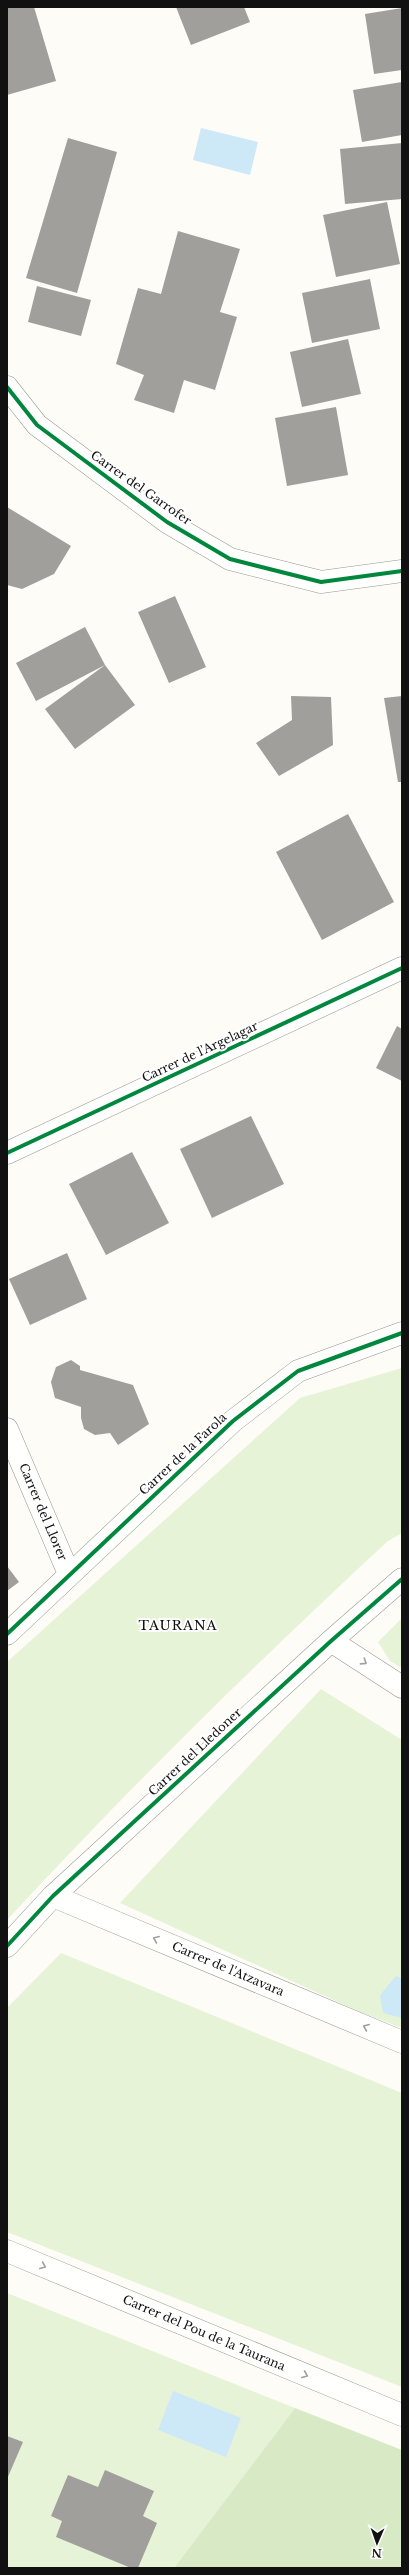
<svg xmlns="http://www.w3.org/2000/svg" width="409" height="2575" viewBox="0 0 409 2575" font-family="'Libre Baskerville',serif">
<style>
.green{fill:#e7f3d7}
.forest{fill:#d8eac5}
.water{fill:#cde8f7}
.building{fill:#a19f9c}
.lines{fill:none;stroke-linecap:round;stroke-linejoin:round}
.minor-casing{stroke:#979795;stroke-width:23}
.minor{stroke:#fffffe;stroke-width:22}
.cycleway-casing{stroke:#fff;stroke-width:6}
.cycleway{stroke:#00873e;stroke-width:4}
.oneway{stroke:#a0a09f}
.labels{text-anchor:middle;stroke-width:4;stroke-linejoin:round;paint-order:stroke}
.street-label{font-size:12px;fill:#111;stroke:#fff}
.neighbourhood-label{font-size:13px;letter-spacing:1px;fill:#111;stroke:#fff}
</style>
<rect width="100%" height="100%" fill="#fdfcf7"/>
<path class="green" d="M402,1368V1533L388,1541C257,1662 129,1788 7,1920V1662L300,1398Z
M402,1618V1668L390,1661L378,1642Z
M321,1689L402,1740V2028L360,2012L120,1903Z
M61,1953L402,2093V2387L7,2232V2008Z
M7,2293L295,2408L174,2568H7Z"/>
<path class="forest" d="M295,2408L402,2450V2568H174Z"/>
<path class="water" d="M201,128L258,142L250,175L193,160Z
M396,1976L402,1978V2018L383,2013L380,1995Z
M173,2391L241,2418L226,2457L158,2430Z"/>
<path class="building" d="M7,7H34L56,81L7,95Z
M176,7H244L250,22L191,45Z
M402,8V70L374,74L365,14Z
M402,82V135L362,142L353,90Z
M68,138L117,152L77,293L26,278Z
M402,143V199L345,204L340,149Z
M387,202L400,264L336,277L323,215Z
M178,231L240,249L220,312L237,317L215,390L184,380L174,413L134,400L144,375L116,364L138,288L161,294Z
M370,279L380,329L312,343L302,293Z
M37,286L91,300L81,336L28,322Z
M348,339L361,394L302,407L290,352Z
M336,407L348,475L287,486L275,418Z
M7,507L71,546L54,574L22,589L7,585Z
M175,596L206,667L169,683L138,612Z
M85,627L105,665L36,701L16,663Z
M105,665L135,705L75,749L45,709Z
M291,696L331,697L333,745L279,776L256,743L292,720Z
M402,696V782H398L384,698Z
M348,814L394,902L322,940L276,852Z
M397,1026L402,1029V1081L376,1068Z
M251,1116L284,1184L212,1218L180,1149Z
M132,1152L169,1223L106,1255L69,1184Z
M67,1253L87,1299L30,1325L9,1279Z
M71,1360L80,1366V1370L133,1385L149,1424L118,1445L110,1433L95,1435L84,1429L81,1418V1407L55,1398L51,1382L56,1367Z
M7,1566L19,1582L7,1591Z
M7,2436L23,2442L7,2479Z
M105,2470L154,2491L143,2516L157,2523L138,2568H131L56,2537L62,2521L51,2516L68,2475L98,2487Z"/>
<g class="lines">
<g class="minor-casing">
<path id="minor" d="M7,387L37,425L167,522L230,559L321,582L402,571
M7,1153L402,968
M7,1429L69,1574
M7,1634L233,1421L298,1371L402,1333
M331,1641L402,1687
M53,1896L402,2042
M7,1946L53,1896L331,1641L402,1579
M7,2251L402,2415"/>
</g>
<use href="#minor" class="minor"/>
<g class="cycleway-casing">
<path id="cycleway" d="M7,387L37,425L167,522L230,559L321,582L402,571
M7,1153L402,968
M7,1634L233,1421L298,1371L402,1333
M7,1946L53,1896L331,1641L402,1579"/>
</g>
<use href="#cycleway" class="cycleway"/>
</g>
<defs><path id="oneway-chevron" d="M-2-3.5L2.5 0L-2 3.5" fill="none" stroke-width="1.6" stroke-linecap="round" stroke-linejoin="round"/></defs>
<g class="oneway">
<use href="#oneway-chevron" transform="translate(364 1662) rotate(33)"/>
<use href="#oneway-chevron" transform="translate(156 1939) rotate(-157)"/>
<use href="#oneway-chevron" transform="translate(366 2027) rotate(-157)"/>
<use href="#oneway-chevron" transform="translate(43 2266) rotate(23)"/>
<use href="#oneway-chevron" transform="translate(305 2375) rotate(23)"/>
</g>
<g class="labels">
<g class="street-label">
<text transform="translate(141 488) rotate(35)" y="4">Carrer del Garrofer</text>
<text transform="translate(200 1052) rotate(-25)" y="4">Carrer de l'Argelagar</text>
<text transform="translate(183 1454) rotate(-43)" y="4">Carrer de la Farola</text>
<text transform="translate(43 1512) rotate(67)" y="4">Carrer del Llorer</text>
<text transform="translate(195 1752) rotate(-43)" y="4">Carrer del Lledoner</text>
<text transform="translate(228 1969) rotate(23)" y="4">Carrer de l'Atzavara</text>
<text transform="translate(204 2333) rotate(23)" y="4">Carrer del Pou de la Taurana</text>
</g>
<g class="neighbourhood-label">
<text x="178" y="1630">TAURANA</text>
</g>
</g>
<rect width="409" height="2575" fill="none" stroke="#111111" stroke-width="16"/>
<g transform="translate(377 2543) rotate(182)" stroke="#ffffff" stroke-width="3" paint-order="stroke">
<path d="M0-3L7 15L0 10L-7 15Z" fill="#111111"/>
<text y="-6" font-size="11" font-weight="bold" text-anchor="middle" fill="#111111">N</text>
</g>
</svg>
